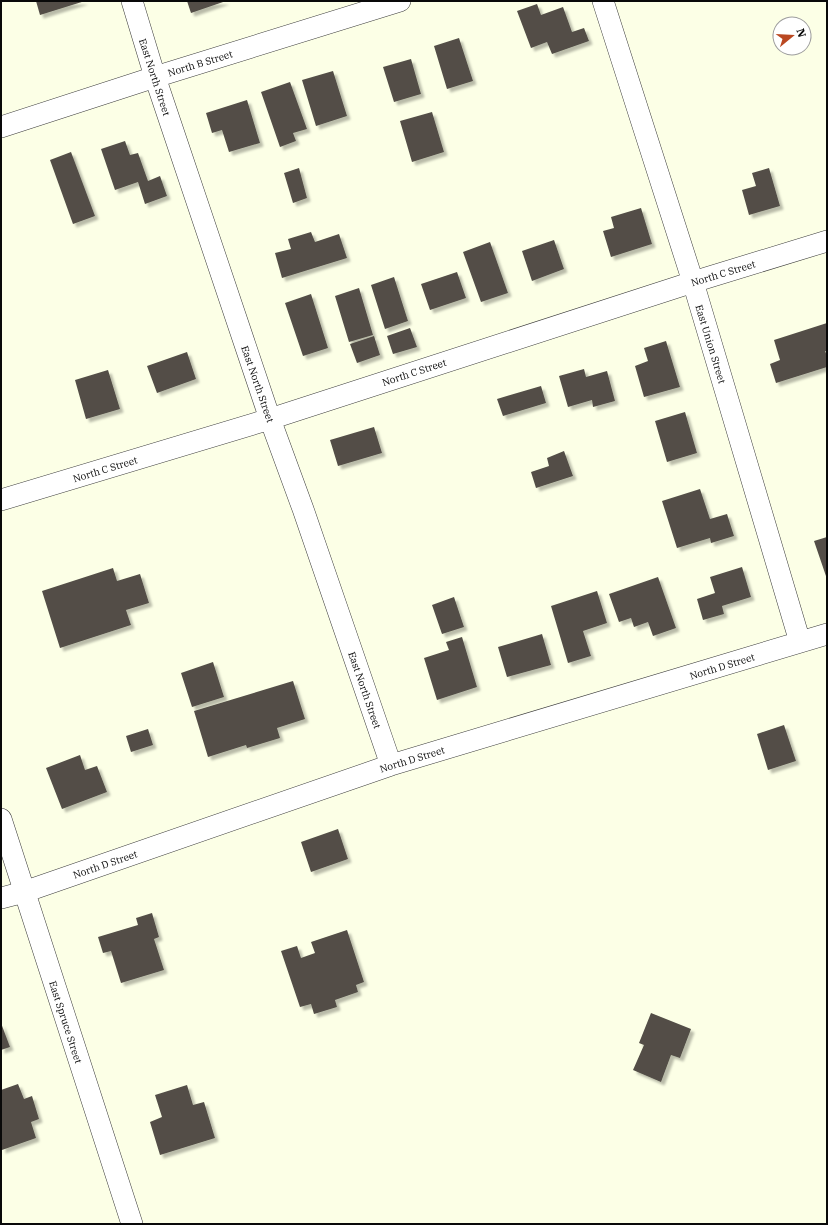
<svg xmlns="http://www.w3.org/2000/svg" width="828" height="1225" viewBox="0 0 828 1225" font-family="'IBM Plex Serif',serif">
<style>
.building{fill:#524e46;filter:url(#shadow)}
.lines{fill:none;stroke-linecap:round;stroke-linejoin:round}
.minor-casing{stroke:#3c3c3c;stroke-width:22}
.minor{stroke:#fff;stroke-width:21}
.labels{text-anchor:middle;stroke-width:4;stroke-linejoin:round;paint-order:stroke}
.street-label{font-size:10px;fill:#090909;stroke:#fff}
</style>
<defs>
<filter id="shadow"><feDropShadow dx="3.5" dy="3.5" stdDeviation="1" flood-color="#0004"/></filter>
</defs>
<rect width="100%" height="100%" fill="#fcffe6"/>
<path class="building" d="M36,1H85L40,15Z
M187,1H226L191,13Z
M537,4L541,15L563,7L572,32L584,28L589,41L552,54L547,42L531,48L517,11Z
M459,38L473,81L447,89L434,46Z
M411,59L421,94L394,102L383,67Z
M333,71L347,116L316,126L302,80Z
M290,82L307,129L293,133L296,141L280,147L261,92Z
M247,100L260,143L229,152L222,130L212,133L206,113Z
M432,112L444,152L412,162L400,121Z
M125,141L130,155L138,153L148,181L160,176L167,196L145,204L138,182L115,190L101,149Z
M71,152L95,216L73,224L50,160Z
M299,168L307,198L293,203L284,173Z
M769,168L780,206L749,215L742,190L756,186L752,173Z
M641,208L652,244L611,257L603,231L614,228L611,217Z
M311,232L315,242L339,234L347,258L282,278L275,253L291,249L288,239Z
M554,240L564,269L532,281L522,251Z
M490,242L508,293L481,302L463,252Z
M457,272L466,298L430,310L421,284Z
M394,277L408,321L385,329L371,285Z
M359,288L373,335L349,342L335,296Z
M311,294L328,348L303,356L285,303Z
M827,323V351H825L827,356V367L776,383L770,364L780,360L774,340Z
M410,328L417,347L393,354L387,336Z
M374,336L380,355L357,363L350,344Z
M666,341L680,387L644,397L635,366L648,361L644,348Z
M187,352L196,379L157,393L147,366Z
M584,369L586,377L607,371L615,401L593,407L592,400L568,407L559,376Z
M108,370L120,409L86,419L75,380Z
M541,386L546,403L503,416L497,399Z
M685,412L697,453L667,462L655,421Z
M374,427L382,453L338,466L330,440Z
M564,451L573,476L536,488L531,472L549,466L547,458Z
M700,489L710,519L727,514L734,536L711,543L710,538L677,548L662,501Z
M827,537V579L814,541Z
M742,567L751,597L722,606L724,614L703,620L697,599L715,593L710,577Z
M113,568L117,581L140,574L149,603L126,610L131,625L60,648L42,591Z
M658,577L676,628L653,636L648,622L634,627L631,618L619,622L609,594Z
M597,591L607,623L583,631L591,656L568,663L551,606Z
M454,597L464,627L442,634L432,605Z
M542,634L551,665L507,677L498,647Z
M462,637L477,687L437,700L424,658L449,650L446,642Z
M213,662L224,697L192,707L181,673Z
M293,681L305,719L277,728L280,738L247,748L246,745L208,757L194,711Z
M784,725L796,761L768,770L757,734Z
M148,729L153,745L131,752L126,736Z
M80,755L85,770L97,766L107,792L62,809L46,768Z
M338,829L348,859L311,872L301,842Z
M152,913L159,937L154,939L164,970L121,983L111,951L103,953L98,937L138,925L136,918Z
M347,930L364,982L356,985L358,992L335,1000L337,1007L314,1014L311,1004L300,1007L281,951L297,946L301,958L315,953L311,942Z
M651,1013L691,1029L680,1058L671,1055L661,1082L633,1070L644,1045L639,1043Z
M1,1023L10,1047L1,1050Z
M18,1084L24,1099L32,1096L39,1119L31,1122L36,1138L2,1150L1,1090Z
M187,1085L193,1105L204,1102L215,1138L160,1155L150,1122L162,1117L155,1095Z"/>
<g class="lines">
<g class="minor-casing">
<path id="minor" d="M132,1L155,77L270,419L303,509L391,765
M603,1L693,282L800,642
M1,127L155,77L400,1
M1,500L270,419L693,282L827,241
M1,819L132,1224
M1,898L24,892L391,765L827,634"/>
</g>
<use href="#minor" class="minor"/>
</g>
<g class="labels">
<g class="street-label">
<text transform="translate(200 63) rotate(-17)" y="4">North B Street</text>
<text transform="translate(155 77) rotate(72)" y="4">East North Street</text>
<text transform="translate(723 273) rotate(-17)" y="4">North C Street</text>
<text transform="translate(711 344) rotate(73)" y="4">East Union Street</text>
<text transform="translate(414 372) rotate(-18)" y="4">North C Street</text>
<text transform="translate(258 384) rotate(71)" y="4">East North Street</text>
<text transform="translate(105 469) rotate(-17)" y="4">North C Street</text>
<text transform="translate(722 666) rotate(-17)" y="4">North D Street</text>
<text transform="translate(365 690) rotate(71)" y="4">East North Street</text>
<text transform="translate(412 759) rotate(-17)" y="4">North D Street</text>
<text transform="translate(105 864) rotate(-19)" y="4">North D Street</text>
<text transform="translate(66 1022) rotate(72)" y="4">East Spruce Street</text>
</g>
</g>
<rect width="828" height="1225" fill="none" stroke="#090909" stroke-width="4"/>
<g transform="translate(792 36) rotate(72)"><circle r="19" fill="#ffffff" stroke="#9d9d9d"/>
<path d="M0-3L7 15L0 10L-7 15Z" fill="#ba4821"/>
<text y="-6" font-size="11" font-weight="bold" text-anchor="middle" fill="#090909">N</text>
</g>
</svg>
